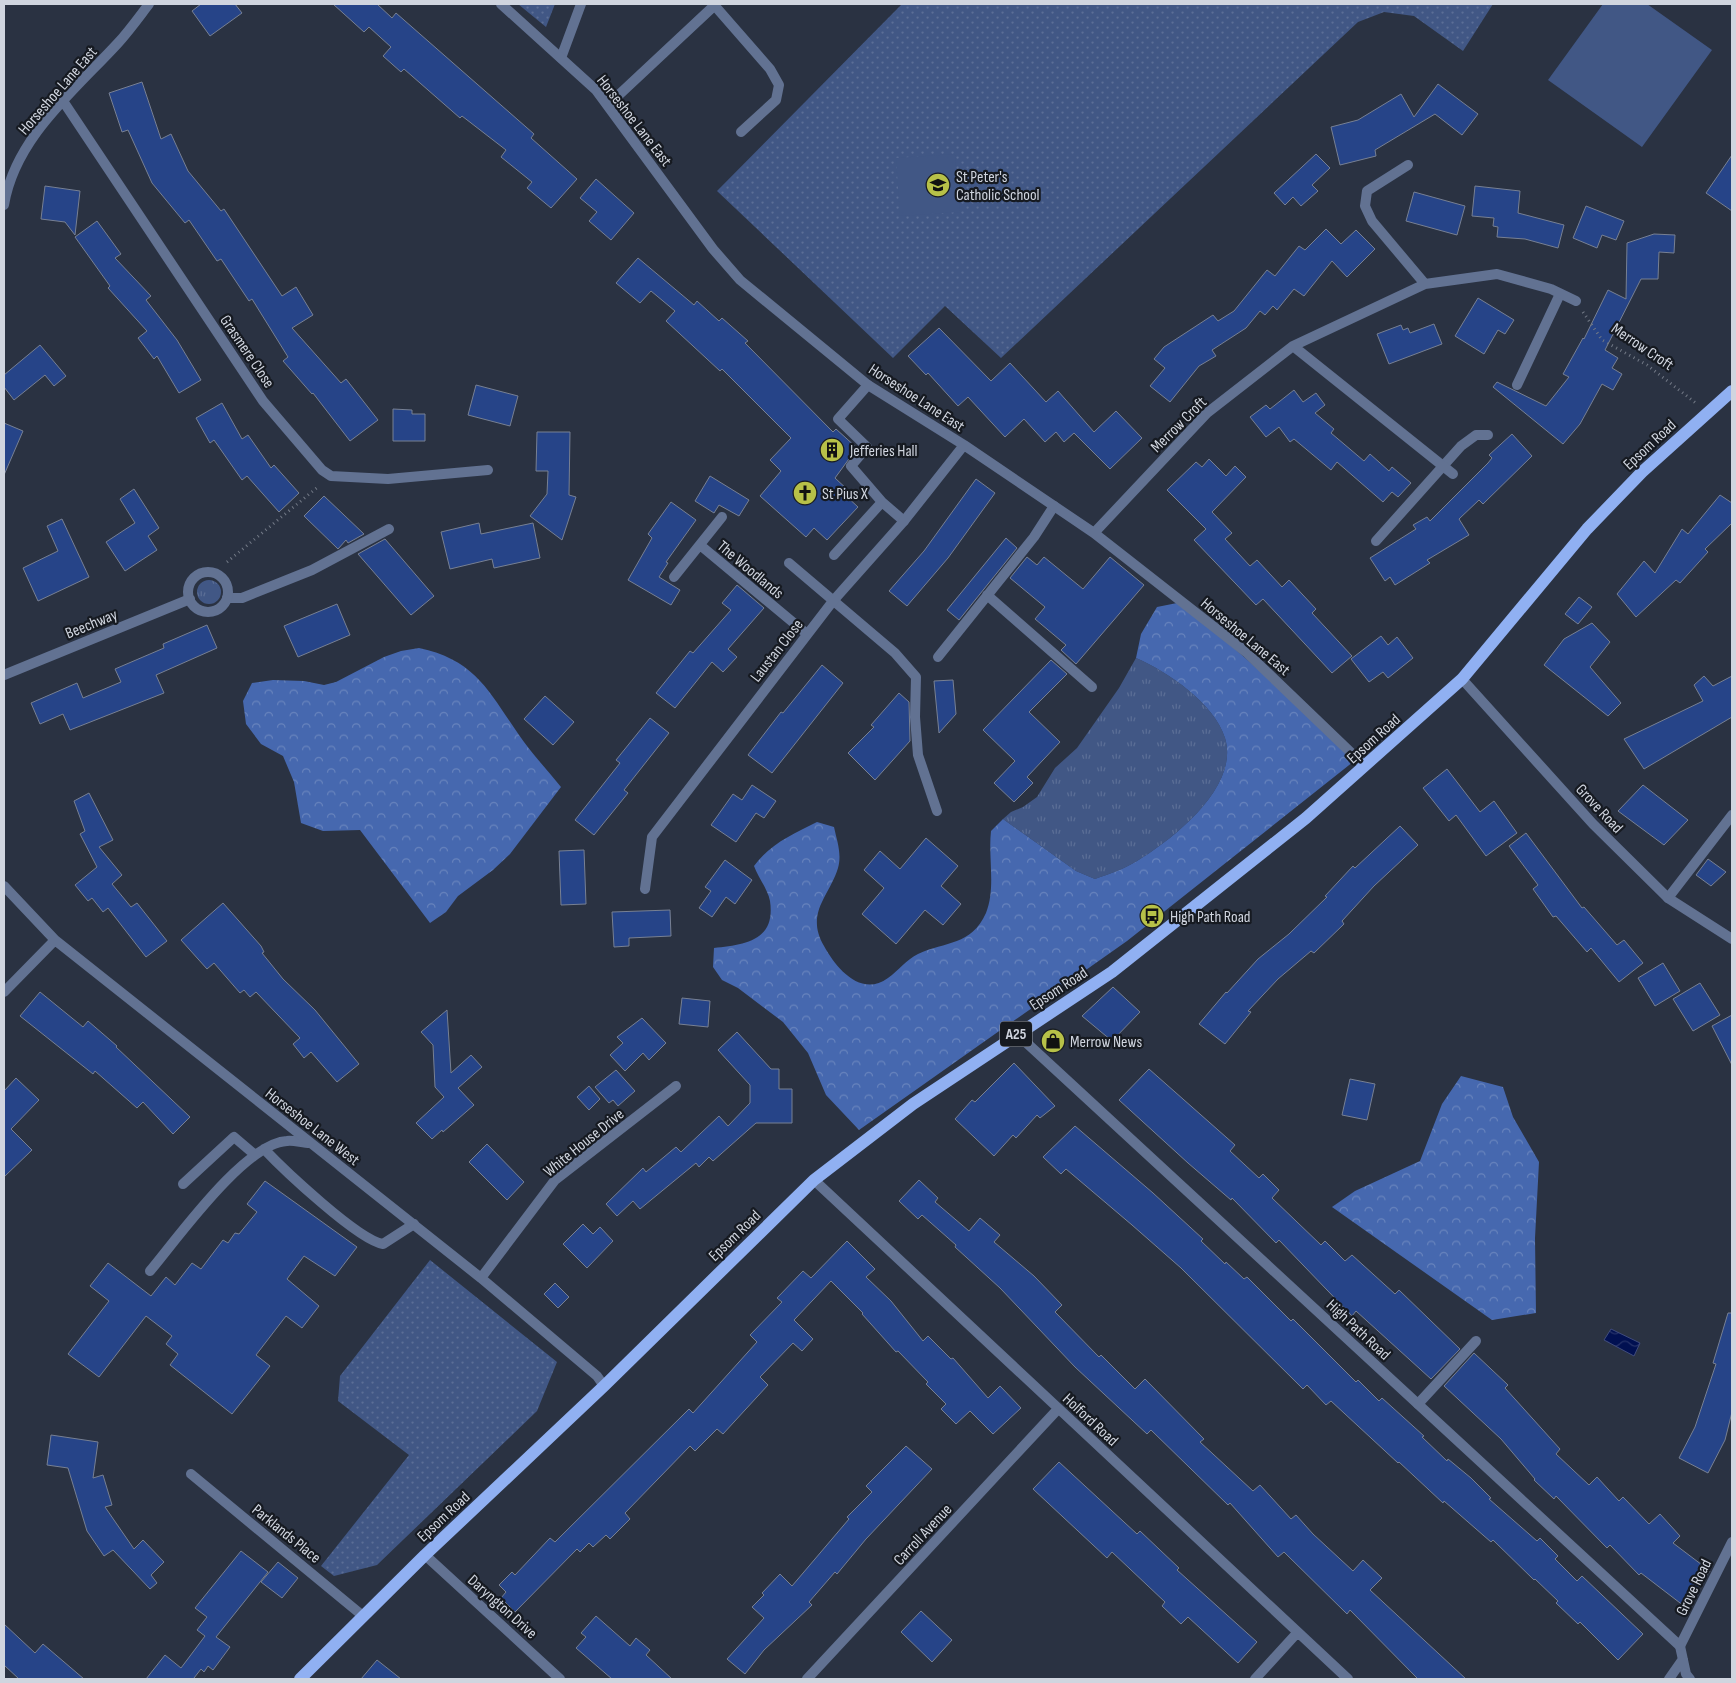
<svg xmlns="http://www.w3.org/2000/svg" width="1736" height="1683" viewBox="0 0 1736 1683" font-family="'Sofia Sans Condensed',sans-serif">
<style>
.grass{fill:url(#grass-tufts)}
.forest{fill:url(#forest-crowns)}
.park{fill:url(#park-dots)}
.pitch{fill:#415785}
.water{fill:url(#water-waves);stroke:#3f4b7c}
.building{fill:#264488;stroke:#778093}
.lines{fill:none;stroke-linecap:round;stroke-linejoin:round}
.path{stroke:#737a87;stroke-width:3;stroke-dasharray:1 4;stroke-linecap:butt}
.lane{stroke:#627292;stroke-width:10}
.street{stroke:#627292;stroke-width:10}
.primary{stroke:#90b0f2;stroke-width:12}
.labels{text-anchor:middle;stroke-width:4.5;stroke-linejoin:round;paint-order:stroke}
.shield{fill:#161a21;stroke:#989da6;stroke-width:1}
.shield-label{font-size:15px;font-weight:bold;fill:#d0d5df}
.street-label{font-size:16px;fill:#d0d5df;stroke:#161a21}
.poi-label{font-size:16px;fill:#d0d5df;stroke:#161a21;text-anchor:start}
</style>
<defs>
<pattern id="grass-tufts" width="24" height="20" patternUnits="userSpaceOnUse" patternTransform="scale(1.25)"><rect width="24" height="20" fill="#415785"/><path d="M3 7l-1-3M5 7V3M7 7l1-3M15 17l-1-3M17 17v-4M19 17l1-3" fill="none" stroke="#5b6e96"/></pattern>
<pattern id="forest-crowns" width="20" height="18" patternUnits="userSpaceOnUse" patternTransform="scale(1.25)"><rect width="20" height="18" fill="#4668af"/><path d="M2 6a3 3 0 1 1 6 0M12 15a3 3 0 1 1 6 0" fill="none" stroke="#6884bd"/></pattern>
<pattern id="park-dots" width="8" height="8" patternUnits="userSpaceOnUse" patternTransform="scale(1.25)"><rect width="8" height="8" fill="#415785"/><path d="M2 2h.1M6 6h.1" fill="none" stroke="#5b6e96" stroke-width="1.8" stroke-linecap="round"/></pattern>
<pattern id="water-waves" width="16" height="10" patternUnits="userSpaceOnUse" patternTransform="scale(1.25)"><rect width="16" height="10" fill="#011051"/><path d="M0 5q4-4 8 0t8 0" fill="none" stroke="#25326a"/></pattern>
</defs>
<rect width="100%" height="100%" fill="#2a3242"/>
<path class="grass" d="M197 592a12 12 0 1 1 24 0a12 12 0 1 1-24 0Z
M1136,658C1168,672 1214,703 1225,738C1240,787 1173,839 1137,861C1124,869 1109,874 1095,879L1076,871L1003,819L1011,812L1023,807L1037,797L1055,768L1077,748L1119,688Z"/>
<path class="forest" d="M1182,602L1358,758L1127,941L859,1130L826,1095L808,1053L783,1022L738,988L722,980L713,967L714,948C744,945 776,941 770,901C768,890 758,877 754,866C770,844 793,834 817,822L834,827C837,841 842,854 838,868C829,897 805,913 824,946C836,968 861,998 888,978C898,971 907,959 918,954C946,941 971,946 986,913C996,889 988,857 991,831L1003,819L1076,871L1095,879C1109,874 1124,869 1137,861C1173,839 1240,787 1225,738C1214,703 1168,672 1136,658L1141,634L1157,607Z
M419,648C480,661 491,697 524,742C535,757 549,772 561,787L510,854L493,870L458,896L446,912L430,923L360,830L323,831L301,823L294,782L283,756L261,744L246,724L243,701L252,683L273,680L304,681L324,685L336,682L384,657L401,651Z
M1461,1076L1503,1087L1513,1117L1539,1162L1535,1238L1536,1313L1492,1320L1332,1207L1355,1191L1420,1161L1442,1104Z"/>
<path class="park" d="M518,4H555L546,27Z
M902,4H1493L1463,51L1414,16L1384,12L1358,22L1001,358L945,306L893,358L717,191Z
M430,1260L557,1362L537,1411L377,1565L334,1576L321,1566L409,1455L338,1401L340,1376Z"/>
<path class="pitch" d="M1603,4H1647L1712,50L1642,147L1548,80Z
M955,154L960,212L900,216L896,158Z"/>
<path class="water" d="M1611,1329L1640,1343L1634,1356L1604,1340Z"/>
<path class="building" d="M201,4H235L242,13L210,36L192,11Z
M333,4H377L392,18L396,13L534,134L531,138L577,179L551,208L527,188L532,182L501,157L506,150L462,116L460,118L404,69L401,72L383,56L391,47L369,27L364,32Z
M142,82L161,139L171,134L188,171L221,211L224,209L282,296L296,287L313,315L292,328L341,383L346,379L378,420L350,441L313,393L312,394L283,361L288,357L252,299L249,301L221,259L217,261L189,220L185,223L152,183L128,130L122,132L109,93Z
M1438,84L1478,114L1462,135L1435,114L1375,150L1376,156L1340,165L1331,127L1358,120L1401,94L1414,117Z
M1316,154L1330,168L1312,185L1318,191L1301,206L1293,197L1285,205L1274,193Z
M1732,155V211L1706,193Z
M596,179L634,213L611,240L589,221L597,212L580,198Z
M45,186L80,191L75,235L65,222L41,219Z
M1475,186L1520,191L1518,213L1564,225L1558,248L1525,239L1497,237L1498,227L1493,226L1494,218L1472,216Z
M1414,192L1465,206L1457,235L1406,221Z
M1586,206L1624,221L1616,240L1602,235L1597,248L1573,238Z
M97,221L121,254L115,258L151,296L146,300L177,340L201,380L179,393L157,356L154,359L138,338L147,331L108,288L110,286L75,237Z
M1326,229L1341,244L1356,230L1375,249L1347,277L1332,261L1304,296L1294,289L1277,310L1273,306L1265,315L1260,311L1246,328L1212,350L1216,356L1199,366L1170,402L1150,386L1165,368L1154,359L1164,347L1213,315L1218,321L1234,311L1267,270L1275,276L1299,246L1305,250Z
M1654,234L1675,235L1674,253L1659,252L1658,279H1641L1605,350L1618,358L1612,368L1622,374L1613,390L1602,384L1580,424L1563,444L1493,387L1497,382L1546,406L1569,377L1563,374L1583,338L1584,339L1608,290L1626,299L1627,243Z
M638,258L694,305L697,301L719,321L722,318L748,341L745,343L833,432L836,429L857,448L835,478L849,491L846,496L858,507L827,540L814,528L806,537L760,496L781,471L770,460L791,438L722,369L720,371L666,321L675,311L651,291L640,303L616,283Z
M1478,298L1514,320L1505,334L1498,330L1484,354L1455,336Z
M1434,324L1442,344L1389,364L1377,334L1401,325L1403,330L1408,328L1410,333Z
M939,328L991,381L1010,363L1046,402L1058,391L1094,432L1116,411L1142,438L1110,469L1074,433L1064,442L1056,432L1045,442L1024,419L1005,437L968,397L958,406L928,373L926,375L908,356Z
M40,345L66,376L54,386L45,375L14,400L4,387V375Z
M476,385L518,396L510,426L468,415Z
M1294,390L1303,402L1316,393L1325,405L1315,413L1334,429L1331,433L1364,461L1370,454L1389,471L1392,467L1411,483L1398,497L1392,492L1383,502L1337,462L1331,470L1294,439L1290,442L1279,427L1266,437L1250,417L1266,405L1270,409Z
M222,403L242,439L248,435L271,468L274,465L299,493L279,512L247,476L242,480L214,440L210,443L196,418Z
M393,409L412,410V414H425V441H393Z
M4,423L23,431L4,475Z
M537,432H570L569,495L576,497L562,540L530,516L547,494L548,471H536Z
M1512,434L1532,456L1483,504L1479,500L1459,519L1469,535L1427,560L1430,563L1395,585L1390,577L1385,581L1370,558L1416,529L1413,525L1427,517L1430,521L1488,463L1492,458L1489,455Z
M1209,459L1226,476L1235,466L1246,477L1212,512L1232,533L1225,539L1250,566L1257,560L1282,587L1289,580L1316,609L1312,613L1352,656L1332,673L1263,599L1256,605L1194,540L1206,529L1167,490L1196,462L1202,467Z
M710,476L749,500L739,516L719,505L714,513L695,501Z
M976,479L995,493L948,558L907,606L889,591L924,551Z
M134,489L159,528L148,536L157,550L125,571L106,542L135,523L120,499Z
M1720,495L1732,503V523L1705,549L1708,552L1680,583L1676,580L1636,617L1617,594L1644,561L1655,573L1682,529L1688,534Z
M324,496L364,534L348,543L346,540L338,549L304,516Z
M671,502L696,520L666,562L668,563L659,577L680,590L671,605L628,580L652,538L648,534Z
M62,519L89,577L38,601L23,568L58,551L47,526Z
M479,523L481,534L533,523L540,558L494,568L492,559L450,569L441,532Z
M1006,538L1017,548L959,620L947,610Z
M385,539L434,596L411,615L358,554Z
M1027,557L1037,565L1044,557L1083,589L1110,557L1144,585L1076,664L1061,650L1066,645L1035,619L1045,607L1010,578Z
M737,585L764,608L728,649L737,657L723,672L712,662L675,708L656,693L690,651L693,653L731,610L722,603Z
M1579,597L1592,607L1578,624L1565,614Z
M337,604L350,635L298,657L284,626Z
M1592,623L1610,642L1590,667L1621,703L1608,716L1544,665L1564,639Z
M207,625L217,648L156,675L164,693L70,730L63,714L40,724L31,703L77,683L83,698L121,682L115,669L164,648L163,644Z
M1381,636L1388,645L1397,637L1413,658L1388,678L1383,672L1369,682L1351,659Z
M1051,660L1067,674L1029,712L1060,742L1027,777L1033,783L1014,802L994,783L1015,761L983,730Z
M822,665L843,683L772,773L748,755L781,712L783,713Z
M1704,676L1713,686L1732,676V717L1644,769L1624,739L1703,701L1694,685Z
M953,680L956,714L939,733L934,681Z
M899,693L909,702L910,741L875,780L848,753L874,727L871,725Z
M545,696L574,722L553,745L524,719Z
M650,718L669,733L624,790L628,793L594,835L575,820L620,763L616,760Z
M1447,769L1480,812L1494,801L1517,833L1486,856L1456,815L1449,821L1423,788Z
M752,785L776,801L764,818L756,813L736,842L711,825L733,794L742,800Z
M1643,785L1688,820L1664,845L1618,811Z
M89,793L113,840L99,847L122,875L112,884L131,907L137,903L167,941L146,957L108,908L103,912L92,898L88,901L75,885L97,867L80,834L85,831L74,801Z
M1400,826L1418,845L1374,886L1342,921L1344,924L1314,953L1311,951L1278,979L1248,1011L1251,1012L1225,1044L1199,1024L1226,992L1227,993L1258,959L1289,934L1327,897L1325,896L1353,866L1355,868Z
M1526,833L1582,908L1584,907L1617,945L1624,940L1643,963L1619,982L1591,948L1587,952L1556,916L1553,917L1533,889L1538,885L1509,846Z
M926,838L958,866L941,886L961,904L943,925L925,910L896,944L862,914L884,888L864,870L880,851L900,869Z
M584,850L586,904L561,905L559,851Z
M1708,859L1726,872L1711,886L1696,875Z
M725,860L752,880L735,904L726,897L712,917L699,908L711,891L705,887Z
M223,903L261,946L264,952L262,953L283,979L315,1010L359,1064L337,1082L311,1052L304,1058L293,1044L300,1038L256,992L250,997L244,990L240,993L214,963L207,969L181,940Z
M670,910L671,936L629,938V946L614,947L612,912Z
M1663,963L1680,991L1655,1006L1638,978Z
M1700,983L1720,1015L1693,1031L1673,999Z
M1113,987L1140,1012L1112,1041L1082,1016Z
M40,992L83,1027L88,1021L117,1046L116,1047L190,1117L173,1134L143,1102L137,1108L95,1071L93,1074L20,1016Z
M682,998L710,1001L708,1027L679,1024Z
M447,1010L451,1073L471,1055L482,1067L458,1088L474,1105L443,1132L442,1130L432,1139L416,1123L444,1097L435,1087L433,1045L421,1032Z
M1732,1015V1065L1712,1026Z
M642,1018L666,1043L649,1060L643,1053L625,1071L610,1055L623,1043L617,1037Z
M737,1032L771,1069H779V1089H792V1123H756L713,1161L709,1157L699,1167L696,1163L640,1209L633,1201L617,1216L606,1204L643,1168L646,1172L676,1147L681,1152L719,1116L728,1126L750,1103V1085L718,1050Z
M1014,1063L1055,1106L1040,1118L1037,1115L1016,1138L1013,1135L994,1156L955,1119L972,1100L975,1102Z
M1149,1069L1235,1145L1230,1151L1259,1178L1263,1174L1279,1190L1272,1198L1321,1245L1325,1241L1345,1261L1352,1255L1395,1294L1399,1290L1460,1349L1431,1379L1356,1311L1352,1316L1279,1240L1276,1243L1232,1198L1231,1200L1188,1163L1119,1100Z
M616,1070L635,1091L618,1106L613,1100L609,1103L595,1087Z
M16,1078L39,1100L11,1129L32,1150L4,1177V1091Z
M1350,1079L1375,1084L1367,1120L1342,1115Z
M589,1086L600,1099L589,1110L577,1097Z
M1075,1126L1153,1193L1203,1239L1201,1241L1225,1264L1226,1262L1244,1279L1247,1277L1291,1321L1293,1319L1356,1382L1358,1380L1379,1401L1382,1398L1424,1436L1422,1437L1447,1461L1448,1459L1471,1478L1491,1498L1489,1499L1537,1541L1540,1538L1558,1556L1555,1559L1577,1581L1582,1576L1643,1634L1618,1660L1580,1622L1578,1624L1556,1603L1558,1601L1535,1579L1534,1580L1493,1540L1491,1542L1444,1501L1443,1503L1399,1462L1398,1463L1331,1401L1326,1405L1307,1385L1303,1389L1181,1268L1132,1225L1066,1169L1061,1174L1043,1157Z
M487,1144L524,1182L507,1200L469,1162Z
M919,1180L938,1198L935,1202L969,1231L980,1218L1000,1235L994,1242L1034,1276L1062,1305L1055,1312L1099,1357L1101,1355L1135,1389L1145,1379L1204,1439L1200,1442L1253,1491L1260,1485L1291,1519L1296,1515L1313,1534L1353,1571L1363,1560L1382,1578L1370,1590L1466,1679H1418L1350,1610L1347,1614L1284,1552L1278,1557L1230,1503L1228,1505L1151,1430L1147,1434L1075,1367L1000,1288L955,1247L956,1245L922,1215L918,1219L899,1201Z
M265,1181L357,1247L335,1276L304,1256L287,1279L319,1306L302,1328L286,1316L256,1355L270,1366L232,1414L170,1365L178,1354L166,1344L172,1336L146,1316L99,1377L68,1354L109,1301L90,1286L108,1263L151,1296L166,1277L175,1285L192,1263L201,1269L223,1240L228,1243L235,1233L239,1234L257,1212L247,1204Z
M583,1224L593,1234L600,1227L613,1241L587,1268L563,1244Z
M847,1241L875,1269L866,1277L891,1301L923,1341L928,1336L951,1359L953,1358L988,1398L1000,1386L1021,1408L993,1434L970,1411L956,1424L941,1409L946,1404L926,1384L928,1382L898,1351L896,1352L862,1314L863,1313L831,1281L794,1320L813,1339L802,1351L793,1343L760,1377L768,1385L723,1434L717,1429L695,1451L690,1446L625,1513L630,1519L610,1539L606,1535L593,1547L589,1543L580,1552L577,1549L515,1612L501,1598L506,1592L499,1585L512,1572L515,1575L550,1538L555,1542L689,1409L693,1413L757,1342L750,1335L782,1302L777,1298L803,1271L811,1278Z
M555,1283L569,1297L558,1308L544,1294Z
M1728,1313H1732V1412L1725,1440L1708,1473L1679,1458L1695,1427L1716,1364L1713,1363Z
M1474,1353L1508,1385L1505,1388L1560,1449L1556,1454L1589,1485L1597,1477L1619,1501L1623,1497L1649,1524L1660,1514L1680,1536L1673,1543L1710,1571L1684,1606L1641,1573L1639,1575L1610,1545L1607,1548L1556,1496L1554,1499L1534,1480L1535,1479L1501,1439L1444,1386Z
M51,1435L98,1442L93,1478L103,1475L112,1505L105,1507L134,1549L143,1540L164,1562L151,1575L157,1583L150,1589L113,1550L104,1556L87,1531L68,1468L47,1465Z
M906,1446L932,1469L866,1539L837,1574L835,1572L809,1602L812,1605L764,1650L745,1674L727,1659L764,1618L752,1607L764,1595L762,1593L780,1574L792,1586L849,1519L847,1517L872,1492L866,1486Z
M1059,1462L1137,1534L1140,1531L1179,1568L1177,1570L1257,1642L1238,1663L1188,1617L1181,1624L1162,1606L1165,1602L1112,1552L1107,1558L1033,1489Z
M241,1551L268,1572L216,1637L230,1647L213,1670L208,1666L204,1672L201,1669L194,1678L196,1679H146L165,1655L181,1668L205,1636L197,1630L207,1617L195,1608Z
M278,1562L298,1578L282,1598L261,1582Z
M921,1611L952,1640L932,1662L901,1632Z
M596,1616L630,1646L636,1638L650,1650L646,1655L672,1679H612L576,1648L586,1637L581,1633Z
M4,1624L35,1653L43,1644L84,1679H19L4,1665Z
M377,1660L401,1679H361Z"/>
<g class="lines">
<path class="path" d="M1583,312L1602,340L1647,365L1697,404
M227,562L319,486"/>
<path class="lane" d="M715,6L770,69L779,85L776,100L741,132
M561,58L581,4
M608,105L716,4
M868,385L838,419L867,447L851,466L882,502L904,521
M1517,385L1560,294
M1376,541L1461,446L1476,435H1488
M834,555L882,502
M789,563L895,653L916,677L915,717L918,755L937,811
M987,595L1092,687
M227,598H242L312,570L389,529
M938,657L1034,537L1054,506
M1668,898L1732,815
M264,1149C283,1169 358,1240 383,1244L414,1224
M183,1184L234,1137L254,1154
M150,1271C177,1239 245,1143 287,1141C294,1140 302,1143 310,1143
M1418,1404L1476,1341
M1680,1646L1686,1674L1690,1679
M1669,1679L1683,1659"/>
<path class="street" d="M501,4L596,90L713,249L740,280L868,385L964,445L1094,533L1246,652L1365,766
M63,101L263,401L322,470L331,476L388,479L488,470
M1408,165L1367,191L1365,206L1372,221L1425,284
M4,205C15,138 74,91 118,43C129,31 139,17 149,4
M1293,346L1453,474
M1094,533L1207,413L1293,346L1425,284L1497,274L1551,289L1576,301
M700,545L807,634
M188 592a20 20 0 1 1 40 0a20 20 0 1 1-40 0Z
M674,577L722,517
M4,675L190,599
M1462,679L1593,824L1668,898L1732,939
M4,886L55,940L481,1278L597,1376L604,1386
M645,889L652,837L833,601L904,521L964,445
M4,992L55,940
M1017,1034L1680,1646L1732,1542
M814,1180L1348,1679
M481,1278L555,1180L676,1086
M191,1474L363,1616
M425,1555L560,1679
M807,1679L1058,1409
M1255,1679L1297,1633"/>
<path class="primary" d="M300,1679L425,1555L604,1386L814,1180L913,1104L1112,972L1306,818L1462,679L1587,529L1642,472L1732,391"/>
</g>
<defs>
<g id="school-disc" transform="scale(1.25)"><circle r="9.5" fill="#b7c148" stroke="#161a21"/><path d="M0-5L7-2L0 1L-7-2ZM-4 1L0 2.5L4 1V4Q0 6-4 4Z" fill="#111"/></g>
<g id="building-disc" transform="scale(1.25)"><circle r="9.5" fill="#b7c148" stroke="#161a21"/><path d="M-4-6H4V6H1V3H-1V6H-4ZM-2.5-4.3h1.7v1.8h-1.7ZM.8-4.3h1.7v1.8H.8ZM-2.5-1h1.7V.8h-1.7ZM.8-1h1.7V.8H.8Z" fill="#111"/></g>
<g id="church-disc" transform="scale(1.25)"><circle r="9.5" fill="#b7c148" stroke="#161a21"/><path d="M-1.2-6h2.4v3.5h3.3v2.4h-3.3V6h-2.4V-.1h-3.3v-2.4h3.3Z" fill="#111"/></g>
<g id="bus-disc" transform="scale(1.25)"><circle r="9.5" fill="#b7c148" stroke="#161a21"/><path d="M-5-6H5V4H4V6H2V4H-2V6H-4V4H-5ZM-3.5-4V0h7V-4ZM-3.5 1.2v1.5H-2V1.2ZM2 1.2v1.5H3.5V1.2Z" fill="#111"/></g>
<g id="shop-disc" transform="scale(1.25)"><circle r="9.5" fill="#b7c148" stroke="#161a21"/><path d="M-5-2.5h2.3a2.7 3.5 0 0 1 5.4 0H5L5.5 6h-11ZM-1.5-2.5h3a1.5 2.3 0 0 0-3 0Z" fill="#111"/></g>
</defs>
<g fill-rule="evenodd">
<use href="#school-disc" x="938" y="185"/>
<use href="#building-disc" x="832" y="450"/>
<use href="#church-disc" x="805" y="493"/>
<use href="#bus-disc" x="1152" y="916"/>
<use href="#shop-disc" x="1053" y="1041"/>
</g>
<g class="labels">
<rect class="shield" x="1000" y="1021.5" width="32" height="25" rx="4"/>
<g class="shield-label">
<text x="1016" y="1039">A25</text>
</g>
<g class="street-label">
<text transform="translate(57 90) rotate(-49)" y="6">Horseshoe Lane East</text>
<text transform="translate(635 120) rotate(52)" y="6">Horseshoe Lane East</text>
<text transform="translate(1643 346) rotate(34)" y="6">Merrow Croft</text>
<text transform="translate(248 351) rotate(56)" y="6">Grasmere Close</text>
<text transform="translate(917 397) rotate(33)" y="6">Horseshoe Lane East</text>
<text transform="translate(1178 424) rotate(-45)" y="6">Merrow Croft</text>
<text transform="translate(1649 444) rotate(-43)" y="6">Epsom Road</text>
<text transform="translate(751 569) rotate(40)" y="6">The Woodlands</text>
<text transform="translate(91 623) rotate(-22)" y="6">Beechway</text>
<text transform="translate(1246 636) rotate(40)" y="6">Horseshoe Lane East</text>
<text transform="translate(776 650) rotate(-52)" y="6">Laustan Close</text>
<text transform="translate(1373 738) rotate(-42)" y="6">Epsom Road</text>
<text transform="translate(1600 808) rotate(47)" y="6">Grove Road</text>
<text transform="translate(1058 988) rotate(-33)" y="6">Epsom Road</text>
<text transform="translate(313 1126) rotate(38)" y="6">Horseshoe Lane West</text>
<text transform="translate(583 1142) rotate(-39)" y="6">White House Drive</text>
<text transform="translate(734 1235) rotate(-44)" y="6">Epsom Road</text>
<text transform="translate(1359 1329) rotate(43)" y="6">High Path Road</text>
<text transform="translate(1091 1419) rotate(43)" y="6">Holford Road</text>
<text transform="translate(443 1516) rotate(-43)" y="6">Epsom Road</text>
<text transform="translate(287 1533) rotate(39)" y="6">Parklands Place</text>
<text transform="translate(922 1534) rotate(-47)" y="6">Carroll Avenue</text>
<text transform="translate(1693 1587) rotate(-64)" y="6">Grove Road</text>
<text transform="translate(503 1606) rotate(42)" y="6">Daryngton Drive</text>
</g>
<g class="poi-label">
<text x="956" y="182">St Peter's<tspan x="956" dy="18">Catholic School</tspan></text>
<text x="850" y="456">Jefferies Hall</text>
<text x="822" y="499">St Pius X</text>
<text x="1170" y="922">High Path Road</text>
<text x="1070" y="1047">Merrow News</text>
</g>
</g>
<rect width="1736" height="1683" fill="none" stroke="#d0d5df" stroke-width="10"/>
</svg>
